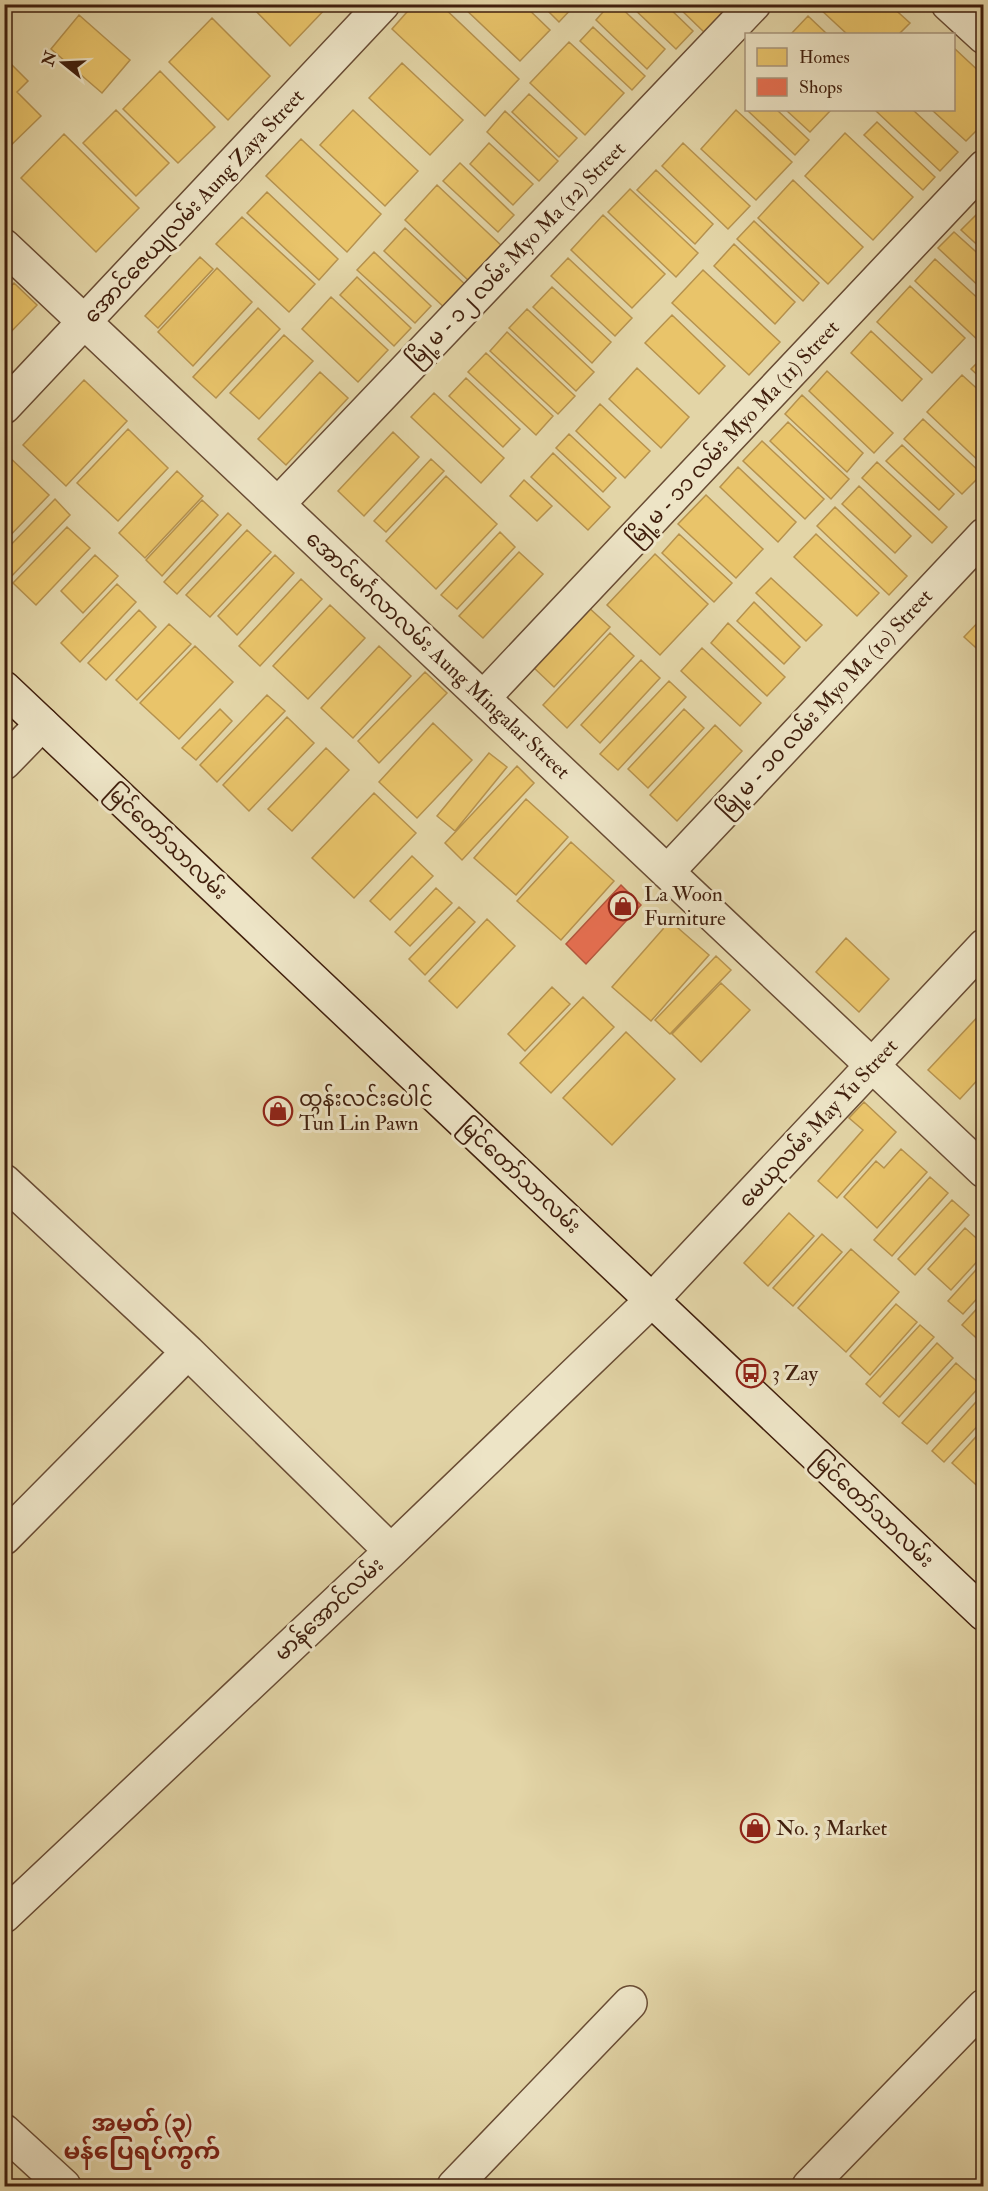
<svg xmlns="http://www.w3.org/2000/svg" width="988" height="2191" viewBox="0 0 988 2191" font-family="'IM FELL Double Pica','Noto Sans Myanmar',serif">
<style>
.homes{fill:#e9c46a;stroke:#b6924e;stroke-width:1.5}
.shops{fill:#e76f51;stroke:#b5573d;stroke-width:1.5}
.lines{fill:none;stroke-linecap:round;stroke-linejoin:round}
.street-casing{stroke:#694c34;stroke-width:36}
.secondary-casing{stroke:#401f0d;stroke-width:36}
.street{stroke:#ede4c6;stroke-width:33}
.secondary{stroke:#ede4c6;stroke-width:33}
.labels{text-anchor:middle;stroke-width:6;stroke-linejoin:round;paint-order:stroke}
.street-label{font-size:21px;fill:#401f0d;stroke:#ede4c6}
.poi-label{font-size:21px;fill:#401f0d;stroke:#ede4c6;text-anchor:start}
.quarter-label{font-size:24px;font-weight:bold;fill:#7a1f14;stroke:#ede4c6}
</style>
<rect width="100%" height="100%" fill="#e3d5a7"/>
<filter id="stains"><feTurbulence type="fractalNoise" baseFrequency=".00333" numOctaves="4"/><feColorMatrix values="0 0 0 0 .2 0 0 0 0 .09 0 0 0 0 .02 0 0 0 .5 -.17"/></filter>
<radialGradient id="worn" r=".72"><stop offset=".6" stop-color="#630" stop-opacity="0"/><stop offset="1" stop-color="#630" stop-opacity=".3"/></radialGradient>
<path class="homes" d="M249,4H330L290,46Z
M414,4H440L519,79L485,116L392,29Z
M464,4H523L550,30L520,61L462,6Z
M541,4H576L559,22Z
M610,4H617L665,49L647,69L596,20Z
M629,4H665L693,31L676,49Z
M675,4H717L726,13L706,34Z
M824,4H889L910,23L899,34H847L820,9Z
M79,15L130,60L102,93L51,49Z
M808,16L827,34H791Z
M212,18L270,76L228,120L169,62Z
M593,27L645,76L632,90L580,41Z
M569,42L624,93L585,135L530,83Z
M954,48L984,76V123L966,141L932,110H954Z
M4,57L28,81L17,92L41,116L4,152Z
M402,63L463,120L430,155L369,98Z
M160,71L215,127L178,163L123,109Z
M529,94L577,138L559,157L512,112Z
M116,110L169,163L136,196L83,143Z
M353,110L418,171L385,206L320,145Z
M736,110L792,162L756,200L701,149Z
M747,110H777L809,140L795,155Z
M786,110H829L830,111L810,132Z
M877,110H913L958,152L940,171L876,111Z
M505,111L558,161L539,181L487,132Z
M877,122L935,177L923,190L864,135Z
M845,133L913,197L873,240L805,176Z
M64,134L139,208L96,252L21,178Z
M301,139L381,214L347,252L266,176Z
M489,143L533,184L513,205L470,164Z
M683,143L750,206L728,229L662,166Z
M460,163L514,215L498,232L443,181Z
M656,170L713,224L695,244L637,190Z
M793,180L863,247L828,284L758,218Z
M437,185L503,247L470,282L405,220Z
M630,189L698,253L676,277L608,212Z
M267,192L338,259L319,280L247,213Z
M984,207V251L961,230Z
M603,215L665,274L632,308L571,250Z
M242,217L315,284L289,312L216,244Z
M754,221L819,283L803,301L737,239Z
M405,228L469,288L448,311L384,251Z
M954,232L984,259V291L938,248Z
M734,244L795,302L775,324L714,266Z
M374,252L431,306L415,323L357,270Z
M200,257L213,269L158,328L145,316Z
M568,258L632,318L615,336L551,276Z
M935,259L984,304V341L981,343L915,281Z
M217,268L252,302L193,366L158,332Z
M703,270L780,342L749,375L672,303Z
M357,277L411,328L394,346L340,295Z
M14,283L37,305L4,339V293Z
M910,286L965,338L932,373L877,322Z
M552,287L611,342L592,363L533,307Z
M331,297L388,350L358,382L302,329Z
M258,308L280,329L216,398L193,377Z
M527,309L594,372L576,391L509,328Z
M672,315L725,366L699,394L645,343Z
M871,331L922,379L902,401L851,353Z
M507,332L575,396L558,414L490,351Z
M284,335L313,361L259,419L230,393Z
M486,353L553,416L536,435L468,372Z
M984,356V381L971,369Z
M637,368L689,417L661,448L609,399Z
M827,371L893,433L874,453L809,391Z
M320,372L348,398L286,465L258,439Z
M962,375L984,395V466L927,412Z
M466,378L520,429L503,447L449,396Z
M84,380L127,421L66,486L23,445Z
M434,393L504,458L481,483L411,417Z
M802,395L863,453L847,472L785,414Z
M600,404L650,451L625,478L576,431Z
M923,419L982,474L962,494L904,439Z
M788,422L849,479L831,499L770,441Z
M128,429L168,468L118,521L77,483Z
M393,432L419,457L364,516L338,491Z
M569,434L616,478L603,492L556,448Z
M762,441L824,499L805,519L743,461Z
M902,445L954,494L939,510L886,461Z
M4,452L49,495L4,542Z
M553,453L610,507L588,530L531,477Z
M431,459L444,471L386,532L374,521Z
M877,462L947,527L932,543L862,478Z
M738,467L796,522L778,542L720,487Z
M177,471L203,496L145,558L119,533Z
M446,476L497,524L436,589L386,541Z
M524,480L552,506L537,521L510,496Z
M859,486L911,536L895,553L842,504Z
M706,495L763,549L736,578L678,524Z
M55,499L70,515L6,582L4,552Z
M202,500L218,515L162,576L146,560Z
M835,507L907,576L889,595L817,526Z
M228,513L241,525L177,594L164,582Z
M67,527L90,548L36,605L13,583Z
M247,530L271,552L210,617L186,595Z
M500,532L515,547L457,609L441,595Z
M679,534L732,583L714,602L662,553Z
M816,534L879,593L857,616L794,557Z
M519,552L543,574L483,638L459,616Z
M655,554L708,604L660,655L607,605Z
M95,555L118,576L83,613L61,591Z
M275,555L294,573L237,635L218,616Z
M771,578L822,625L806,641L756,593Z
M301,579L322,599L260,666L239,646Z
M117,584L136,602L80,662L61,643Z
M754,602L800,647L784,664L737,621Z
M330,605L365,638L308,699L273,666Z
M587,606L610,627L554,687L532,666Z
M139,610L156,627L106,680L88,663Z
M984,616V655L964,637Z
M728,623L785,677L767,696L711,643Z
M169,624L191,644L137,700L116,680Z
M610,633L634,656L567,728L543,705Z
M195,646L233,682L179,739L140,703Z
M379,646L411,676L353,738L321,708Z
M702,648L761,703L740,726L681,671Z
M641,660L660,678L600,743L581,725Z
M425,672L447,693L379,763L358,741Z
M669,681L686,697L618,770L600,754Z
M267,695L285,711L217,782L200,765Z
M220,709L232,721L196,760L182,748Z
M684,709L704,728L648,788L628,769Z
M287,717L314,743L249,811L223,785Z
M433,723L472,760L417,818L379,782Z
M715,725L742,751L677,821L650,795Z
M326,748L349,770L292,831L268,809Z
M489,753L507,767L455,831L437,816Z
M517,766L534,783L462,860L445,843Z
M374,793L416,833L354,898L312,858Z
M526,799L568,837L516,895L474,858Z
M571,842L614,881L561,940L517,901Z
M412,856L433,876L390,920L370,901Z
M436,888L452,903L410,946L395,932Z
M459,907L475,922L425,975L409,959Z
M487,919L515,946L457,1008L429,981Z
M670,921L709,955L651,1021L612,987Z
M846,938L889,979L859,1012L816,972Z
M716,956L731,970L670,1034L655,1020Z
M721,983L750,1010L701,1062L672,1034Z
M552,987L570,1004L525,1051L508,1034Z
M583,997L614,1027L551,1093L520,1063Z
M984,1010V1073L960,1099L928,1070Z
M626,1032L675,1079L612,1145L563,1098Z
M864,1102L896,1132L837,1198L818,1181L863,1130L849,1118Z
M901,1149L927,1172L877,1228L844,1197L876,1161L884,1168Z
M930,1177L948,1193L892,1256L874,1240Z
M952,1200L969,1215L915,1275L898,1259Z
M789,1213L814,1236L768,1286L744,1263Z
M965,1228L984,1245V1254L951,1290L928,1269Z
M822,1234L842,1252L793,1306L773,1288Z
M851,1249L899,1292L846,1352L798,1308Z
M984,1261V1291L963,1314L948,1301Z
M984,1301V1345L962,1325Z
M896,1304L917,1322L870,1375L850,1356Z
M920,1325L934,1337L880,1397L866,1384Z
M937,1343L953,1358L899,1417L883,1403Z
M956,1363L981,1385L927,1444L902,1423Z
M984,1393V1419L944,1462L932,1451Z
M984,1428V1492L952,1463Z"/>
<path class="shops" d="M621,885L641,905L586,964L566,944Z"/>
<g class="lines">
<g class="street-casing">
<path id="street" d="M948,4L984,37
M4,246L984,1171
M4,407L383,4
M278,504L754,4
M483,698L984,167
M4,763L42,724
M667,872L984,535
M4,1181L188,1352L391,1551
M4,1538L188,1352
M4,1916L391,1551L652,1300L984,946
M4,2131L64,2186
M454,2186L630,2003
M809,2186L984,2006"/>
</g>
<g class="secondary-casing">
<path id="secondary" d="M4,688L984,1614"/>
</g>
<use href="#street" class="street"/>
<use href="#secondary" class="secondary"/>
</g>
<defs>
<g id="shop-ring" transform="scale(1.5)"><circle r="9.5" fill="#ede4c6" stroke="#8f2418" stroke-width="1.5"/><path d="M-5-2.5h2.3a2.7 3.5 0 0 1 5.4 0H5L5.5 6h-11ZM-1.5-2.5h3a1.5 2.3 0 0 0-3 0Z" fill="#8f2418"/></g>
<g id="bus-ring" transform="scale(1.5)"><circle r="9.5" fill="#ede4c6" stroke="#8f2418" stroke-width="1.5"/><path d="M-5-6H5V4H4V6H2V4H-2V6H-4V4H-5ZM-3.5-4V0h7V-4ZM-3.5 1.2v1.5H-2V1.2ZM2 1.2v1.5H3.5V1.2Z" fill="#8f2418"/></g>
</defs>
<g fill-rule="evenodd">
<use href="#shop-ring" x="623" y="906"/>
<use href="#shop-ring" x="278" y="1111"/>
<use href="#bus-ring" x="751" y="1373"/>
<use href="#shop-ring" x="755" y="1828"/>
</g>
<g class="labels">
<g class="street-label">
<text transform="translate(194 206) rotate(-47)" y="7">အောင်ဇေယျလမ်း Aung Zaya Street</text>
<text transform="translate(516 254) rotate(-46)" y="7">မြို့မ - ၁၂ လမ်း Myo Ma (12) Street</text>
<text transform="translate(733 433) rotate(-47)" y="7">မြို့မ - ၁၁ လမ်း Myo Ma (11) Street</text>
<text transform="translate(438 655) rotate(43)" y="7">အောင်မင်္ဂလာလမ်း Aung Mingalar Street</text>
<text transform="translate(825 703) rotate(-47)" y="7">မြို့မ - ၁၀ လမ်း Myo Ma (10) Street</text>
<text transform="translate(167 842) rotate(43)" y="7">မြင်တော်သာလမ်း</text>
<text transform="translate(818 1123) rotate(-47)" y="7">မေယုလမ်း May Yu Street</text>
<text transform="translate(520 1176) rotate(43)" y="7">မြင်တော်သာလမ်း</text>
<text transform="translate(873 1510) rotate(43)" y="7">မြင်တော်သာလမ်း</text>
<text transform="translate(329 1609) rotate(-43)" y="7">မာန်အောင်လမ်း</text>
</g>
<g class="poi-label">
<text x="644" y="901">La Woon<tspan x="644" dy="24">Furniture</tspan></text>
<text x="299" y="1106">ထွန်းလင်းပေါင်<tspan x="299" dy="24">Tun Lin Pawn</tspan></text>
<text x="772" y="1380">3 Zay</text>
<text x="776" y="1835">No. 3 Market</text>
</g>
<g class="quarter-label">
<text x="142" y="2131">အမှတ် (၃)<tspan x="142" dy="28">မန်ပြေရပ်ကွက်</tspan></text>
</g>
</g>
<rect width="988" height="2191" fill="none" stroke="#e3d5a7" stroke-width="24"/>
<rect x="6" y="6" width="976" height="2179" fill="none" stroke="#401f0d" stroke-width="3"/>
<rect x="12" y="12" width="964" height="2167" fill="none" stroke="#401f0d" stroke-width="1.5"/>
<rect x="745" y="33" width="210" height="78" fill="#ede4c6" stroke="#a8957c" stroke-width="1.5"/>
<rect x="757" y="48" width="30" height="18" fill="#e9c46a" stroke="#a8957c" stroke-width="1.5"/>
<text x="799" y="63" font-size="18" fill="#401f0d">Homes</text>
<rect x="757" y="78" width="30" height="18" fill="#e76f51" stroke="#a8957c" stroke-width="1.5"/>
<text x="799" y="93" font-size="18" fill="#401f0d">Shops</text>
<g transform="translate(63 63) rotate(288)" stroke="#ede4c6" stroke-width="4.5" paint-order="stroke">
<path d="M0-4.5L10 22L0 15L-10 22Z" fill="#401f0d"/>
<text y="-9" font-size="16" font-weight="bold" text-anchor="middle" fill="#401f0d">N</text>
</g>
<rect width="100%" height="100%" filter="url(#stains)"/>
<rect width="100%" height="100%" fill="url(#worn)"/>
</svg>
